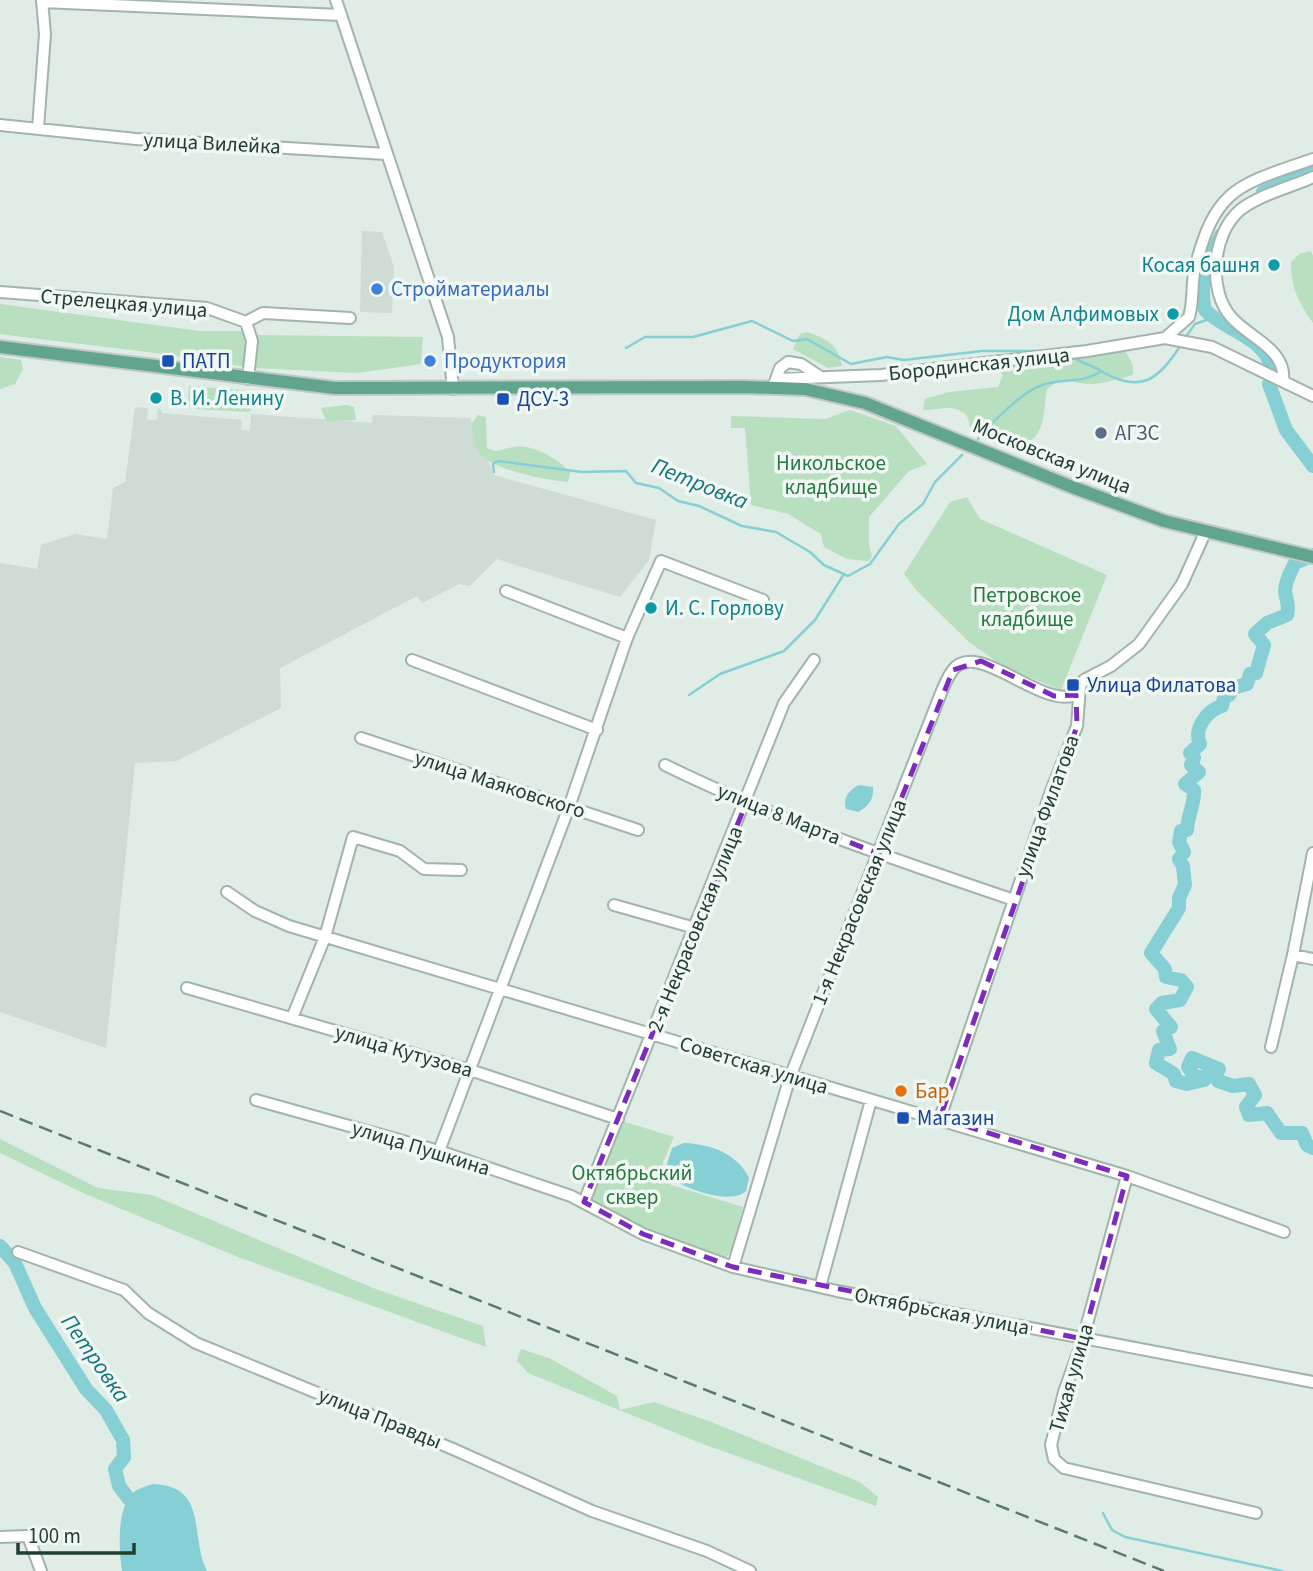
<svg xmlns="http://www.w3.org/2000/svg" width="1313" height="1571" viewBox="0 0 1313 1571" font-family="'Source Sans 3',sans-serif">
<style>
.built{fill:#cedcd5}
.green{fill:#b8dfbf}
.water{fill:#85cfd5}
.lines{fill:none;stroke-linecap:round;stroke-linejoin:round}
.stream{stroke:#85cfd5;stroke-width:2.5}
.river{stroke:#85cfd5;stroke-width:14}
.minor-casing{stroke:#a3b4ad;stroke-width:14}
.major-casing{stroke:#c1c9c6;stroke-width:16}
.minor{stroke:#fff;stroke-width:10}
.major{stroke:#62a58e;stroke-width:12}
.rail{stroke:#5a7a6f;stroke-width:2.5;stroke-dasharray:14 7;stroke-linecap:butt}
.marked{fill:none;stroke:#7b2cbf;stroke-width:5;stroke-dasharray:14 9;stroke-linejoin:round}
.culture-dot{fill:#0f9aa8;stroke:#f1f8f4;stroke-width:2.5}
.shop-dot{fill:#3f7fe0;stroke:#f1f8f4;stroke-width:2.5}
.transit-dot{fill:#1a4fb4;stroke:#f1f8f4;stroke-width:2.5}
.service-dot{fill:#5c6f8a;stroke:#f1f8f4;stroke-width:2.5}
.food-dot{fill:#e8710a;stroke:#f1f8f4;stroke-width:2.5}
.labels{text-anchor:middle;stroke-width:7;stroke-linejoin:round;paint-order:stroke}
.street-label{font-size:21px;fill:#203e33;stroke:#f1f8f4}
.culture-label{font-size:21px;fill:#0d838f;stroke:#f1f8f4;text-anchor:end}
.shop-label{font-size:21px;fill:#366cbe;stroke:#f1f8f4;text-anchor:start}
.transit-label{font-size:21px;fill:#164399;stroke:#f1f8f4;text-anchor:start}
.service-label{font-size:21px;fill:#4e5e75;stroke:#f1f8f4;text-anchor:start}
.park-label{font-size:21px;fill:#277740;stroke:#f1f8f4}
.food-label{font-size:21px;fill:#c56008;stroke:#f1f8f4;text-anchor:start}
.water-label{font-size:23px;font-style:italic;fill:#16747d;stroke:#f1f8f4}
</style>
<rect width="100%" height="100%" fill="#e0ece6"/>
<path class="built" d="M362,231L382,232L394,267L392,313L360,312Z
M135,407L148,408L147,420H157L158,409L162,410V413L242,420L241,430L250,431L251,414L372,423L373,415L470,418L494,475L656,520L649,560L620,597L497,559L470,586L459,584L422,603L417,596L280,668L281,708L177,761L135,763L106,1048L0,1012V563L37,569L41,545L75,534L107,539L113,488L125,482Z"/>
<path class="green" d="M1311,251L1313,256V323C1299,303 1290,287 1291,262L1299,254Z
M0,304L200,331H243L248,338L245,367C164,352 82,345 0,334Z
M808,332C828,340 838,344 842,366L828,368L793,349L800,334Z
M255,335L423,337L421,364L357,373L252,368Z
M1125,350L1133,366V375C1118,379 1104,384 1089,384C1068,384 1067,373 1047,389C1043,410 1047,430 1027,444C1011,443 983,445 973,431C967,424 971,416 962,412C949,404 937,411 923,410L925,399L949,392L998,387L1003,375L994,368L1000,365Z
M0,357L21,360L23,369L15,384L0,389Z
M189,386L253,391V407L249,412L195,409L188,406Z
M347,405L354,407L356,420L326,421L321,408Z
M850,410L896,426L927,464L909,471L869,517V545L872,556L868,561L847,559L824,547L821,534L788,514L751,505L745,428H731V416L825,419Z
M478,415L486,417L487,448C499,454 502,448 514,447C534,444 557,459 570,472L568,482C545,480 496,471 480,454C472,446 472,433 472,423Z
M967,497L980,519L1107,575L1061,690L1004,667L969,642L917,591L904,574L950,502Z
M622,1121L674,1137L663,1162V1175L671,1185L743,1207L731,1252L726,1257L654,1234L593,1200L595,1187Z
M0,1139L98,1188L152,1195L373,1288L483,1326L486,1347L238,1257L83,1193L0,1153Z
M521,1349L549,1358L617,1396L620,1410L654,1402L711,1422L860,1482L878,1497L876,1506L703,1444L528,1373L517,1361Z"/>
<path class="water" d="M859,785L873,787C874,799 869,806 858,812L846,809C842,798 850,789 859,785Z
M684,1143C710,1144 737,1153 749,1178L746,1191C731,1206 682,1188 668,1176L667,1164L672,1148Z
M153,1484C209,1486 189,1536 207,1571H122C119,1549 116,1510 133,1493C138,1488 147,1486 153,1484Z"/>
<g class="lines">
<path class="stream" d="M1185,338L1195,324L1212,318
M626,348L645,337H693L752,321L793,341L807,339L851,364L887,357L904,360L982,351H1044
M1071,357L1100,370
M978,439C991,423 1022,392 1042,385C1061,378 1084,384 1101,371C1141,395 1160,379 1182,343
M494,472L493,464L498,461L582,472L626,471L636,483L659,488L678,501L699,506L742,526L776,532L810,552L824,565L848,576L870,564L899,524L923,504L935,482L962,455
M689,695L720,674L784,651L815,620L844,574
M1103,1513L1112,1530L1125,1537L1282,1571"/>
<path class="river" d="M1263,192L1313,171
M1221,235C1209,257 1198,284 1205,310C1224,330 1264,337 1271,367
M1269,384L1286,430L1313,466
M1313,555L1295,563C1291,571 1285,581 1285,591C1286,601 1290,605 1287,615L1267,623L1255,634L1264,645L1256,673L1250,674L1247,684L1233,688L1229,695L1224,698L1222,706C1208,710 1193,728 1200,744L1190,753L1194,758L1191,765L1199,772L1185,784L1194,790C1195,804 1187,817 1187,830L1181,831L1179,842L1184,852L1179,859L1183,866L1185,885L1179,898V908L1151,953L1165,969L1166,977L1181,980L1187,987L1180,1000L1162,1003L1156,1009L1171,1027L1163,1031L1170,1049L1159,1050L1156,1063L1174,1074L1176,1081L1187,1084L1204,1080V1077H1195L1188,1067L1192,1058L1219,1069L1216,1074L1218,1081L1233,1086L1249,1084L1255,1095L1246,1107L1249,1115L1267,1113L1281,1133H1302L1307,1145L1313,1148
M0,1246L15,1263L35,1308L86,1389L106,1410L123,1440L124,1457L115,1469L119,1486L129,1499"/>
<g class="minor-casing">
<path id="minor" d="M336,0L448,337L453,389
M42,2L341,15
M0,125L136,139L386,154
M38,128L45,34L42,0
M0,292L207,308L246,322L252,341L248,379
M246,322L263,313L350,318
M1165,338L1189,317C1194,301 1191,284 1195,268C1216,186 1239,185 1313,159
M777,379L881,375L1087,351L1165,338L1212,347L1313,396
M1283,381C1287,350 1250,338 1232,318C1207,291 1212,234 1240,210C1261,194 1289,188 1313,177
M775,382L780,368L788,362L801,364L819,376
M506,591L627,638L661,561L763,600
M412,660L597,730
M361,738L638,830
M665,765C777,820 896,860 1014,900
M227,892L255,911L289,926L1127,1176L1284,1232
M614,905L695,928
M1293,955L1313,959
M187,988L470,1070L618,1119
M292,1018L325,937L353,837L400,851L424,869L461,870
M1271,1047L1293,955L1313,853
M256,1100L439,1151L571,1196L643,1234L733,1267L837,1291L1313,1382
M940,1118L1051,791L1077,726L1080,686L1084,680L1111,666L1139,644L1182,584L1205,533
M439,1151L569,807L627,638
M1127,1176L1083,1339L1064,1392L1051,1445L1054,1459L1064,1468L1256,1513
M584,1202L784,703L814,660
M18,1252L124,1290L148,1313L196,1343L453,1449L592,1511L707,1551L750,1571
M733,1267L790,1077L932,716C938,702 943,684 952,671C976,637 1040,709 1076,695
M820,1287L871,1100
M0,1537L28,1536L41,1571"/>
</g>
<g class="major-casing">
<path id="major" d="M0,347L335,388L743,387L805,389L865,403L1072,487L1164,521L1313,557"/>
</g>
<use href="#minor" class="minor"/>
<use href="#major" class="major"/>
<path class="rail" d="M0,1111L1164,1571"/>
</g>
<path class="marked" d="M981,661L1054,696L1076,695L1077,726L940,1118L1127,1176L1083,1339L733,1267L643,1234L584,1202L747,801L879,854L953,670Z"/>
<g class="culture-dot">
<circle cx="1274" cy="265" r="7"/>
<circle cx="1173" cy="314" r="7"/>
<circle cx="156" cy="398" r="7"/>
<circle cx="651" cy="608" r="7"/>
</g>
<g class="shop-dot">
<circle cx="377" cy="289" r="7"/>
<circle cx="430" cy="361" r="7"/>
</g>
<g class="transit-dot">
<rect x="161" y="354" width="14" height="14" rx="3.5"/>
<rect x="496" y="392" width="14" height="14" rx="3.5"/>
<rect x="1066" y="678" width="14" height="14" rx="3.5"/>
<rect x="896" y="1111" width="14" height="14" rx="3.5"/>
</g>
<circle class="service-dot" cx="1101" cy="433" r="7"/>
<circle class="food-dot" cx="901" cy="1091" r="7"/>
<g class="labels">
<g class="street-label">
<text transform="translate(212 143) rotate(3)" y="7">улица Вилейка</text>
<text transform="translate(124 303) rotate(5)" y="7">Стрелецкая улица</text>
<text transform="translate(979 364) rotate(-6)" y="7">Бородинская улица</text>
<text transform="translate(1052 456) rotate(22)" y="7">Московская улица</text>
<text transform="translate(500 784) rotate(18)" y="7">улица Маяковского</text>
<text transform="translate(1047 806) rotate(-70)" y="7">улица Филатова</text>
<text transform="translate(779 814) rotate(22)" y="7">улица 8 Марта</text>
<text transform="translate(859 902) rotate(-68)" y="7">1-я Некрасовская улица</text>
<text transform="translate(695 929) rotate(-68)" y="7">2-я Некрасовская улица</text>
<text transform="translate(404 1051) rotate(16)" y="7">улица Кутузова</text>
<text transform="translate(754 1065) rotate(17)" y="7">Советская улица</text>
<text transform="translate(421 1148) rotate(17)" y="7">улица Пушкина</text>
<text transform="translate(942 1311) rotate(11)" y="7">Октябрьская улица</text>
<text transform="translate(1071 1378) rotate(-74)" y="7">Тихая улица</text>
<text transform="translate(380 1418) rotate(22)" y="7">улица Правды</text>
</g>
<g class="culture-label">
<text x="1260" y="272">Косая башня</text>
<text x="1159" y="321">Дом Алфимовых</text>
<text x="170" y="405" text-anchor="start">В. И. Ленину</text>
<text x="665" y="615" text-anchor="start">И. С. Горлову</text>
</g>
<g class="shop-label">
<text x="391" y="296">Стройматериалы</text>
<text x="444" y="368">Продуктория</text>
</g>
<g class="transit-label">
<text x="182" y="368">ПАТП</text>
<text x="517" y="406">ДСУ-3</text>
<text x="1087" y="692">Улица Филатова</text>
<text x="917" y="1125">Магазин</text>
</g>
<g class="service-label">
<text x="1115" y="440">АГЗС</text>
</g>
<g class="park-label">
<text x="831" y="470">Никольское<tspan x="831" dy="24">кладбище</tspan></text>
<text x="1027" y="602">Петровское<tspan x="1027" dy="24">кладбище</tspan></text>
<text x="632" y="1180">Октябрьский<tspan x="632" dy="24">сквер</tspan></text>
</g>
<g class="food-label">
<text x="915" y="1098">Бар</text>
</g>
<g class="water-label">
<text transform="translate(700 483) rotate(22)" y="8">Петровка</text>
<text transform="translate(96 1358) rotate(55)" y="8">Петровка</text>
</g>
</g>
<path d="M18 1543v10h116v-10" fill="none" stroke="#203e33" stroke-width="3.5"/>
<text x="28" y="1543" font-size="21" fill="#203e33" stroke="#f1f8f4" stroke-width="5" paint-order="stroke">100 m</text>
</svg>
